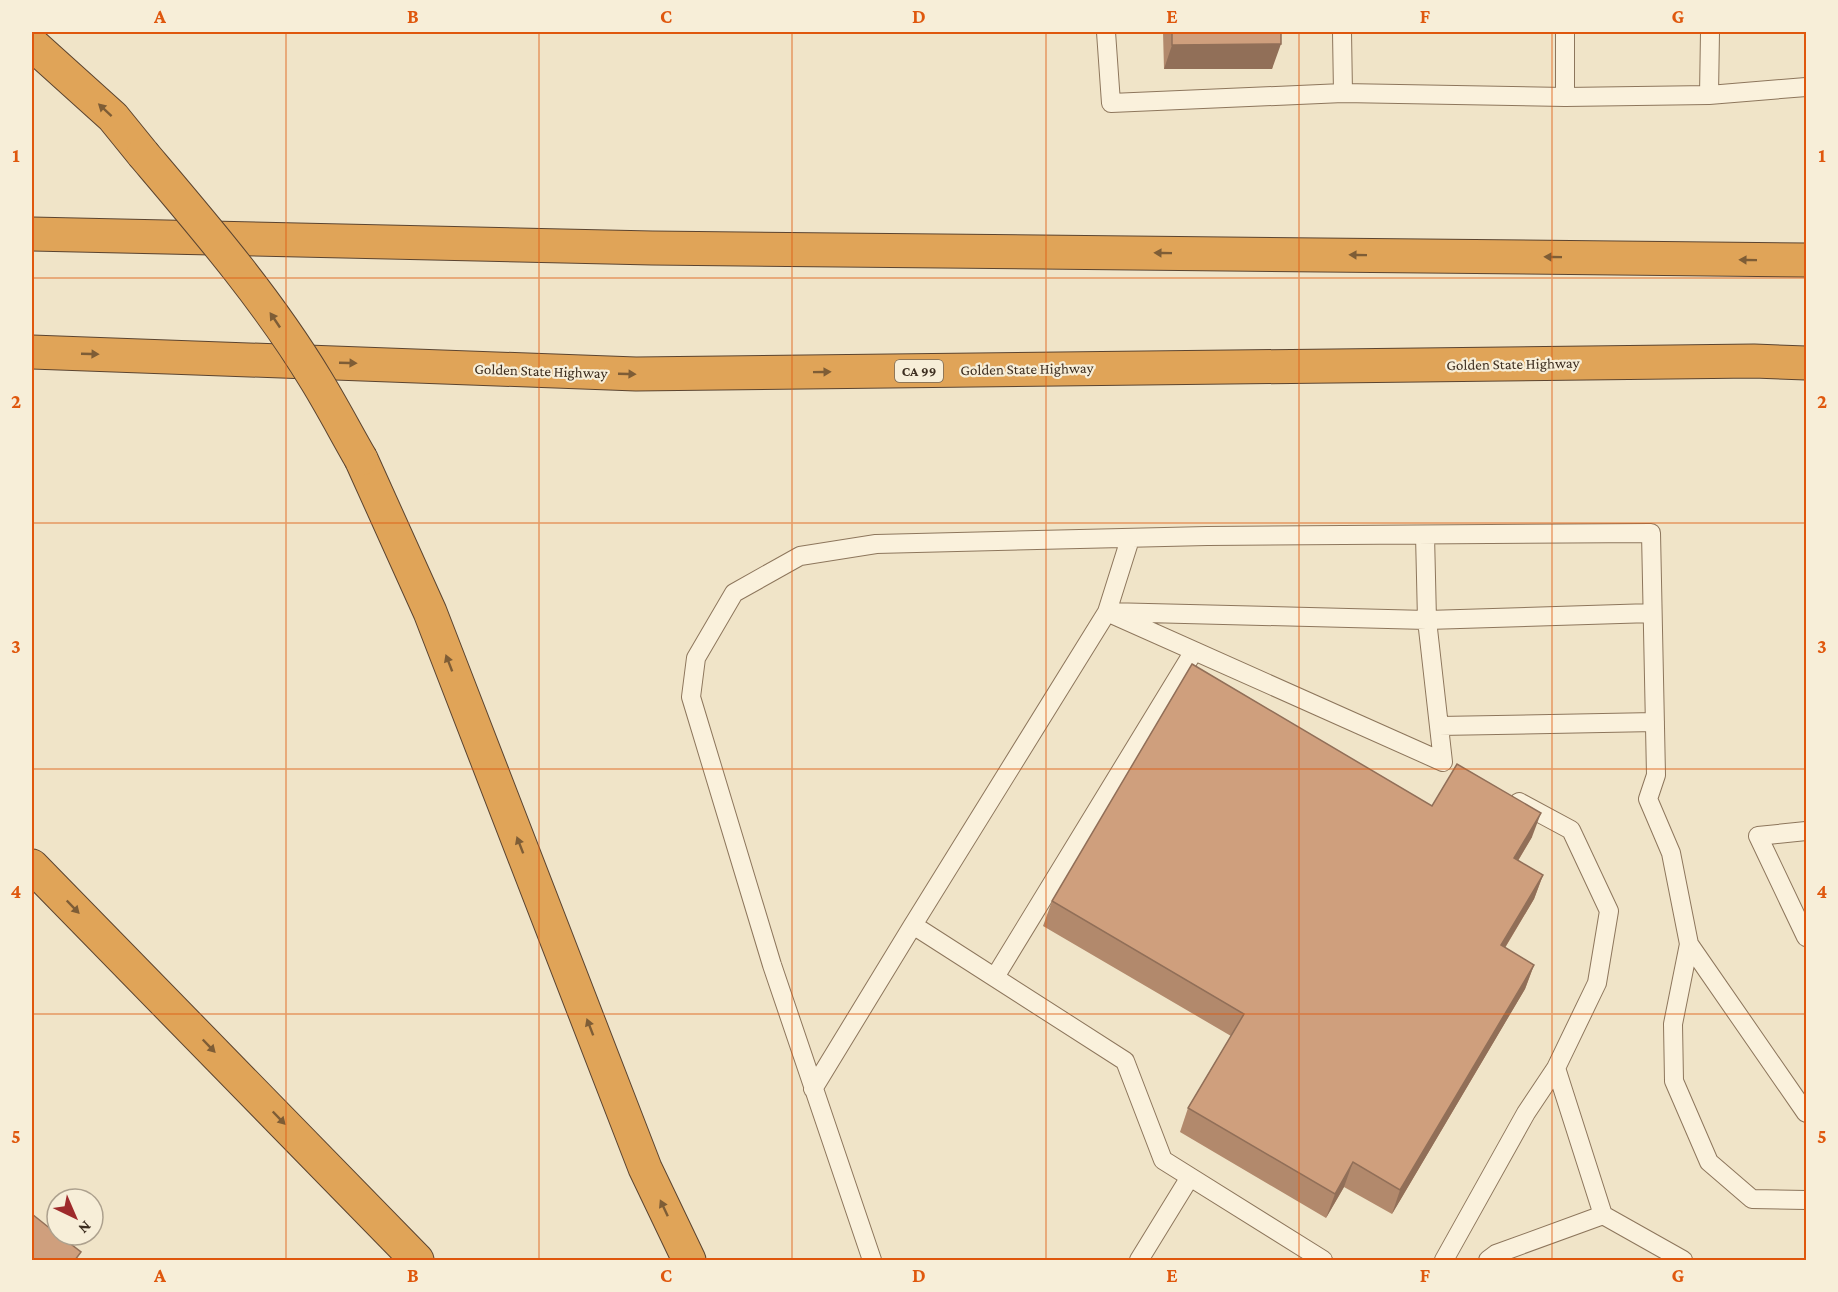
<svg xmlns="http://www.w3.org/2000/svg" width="1838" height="1292" viewBox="0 0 1838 1292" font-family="'Crimson Pro',serif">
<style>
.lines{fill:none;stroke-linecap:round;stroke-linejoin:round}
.service-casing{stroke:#8d765c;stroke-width:20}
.motorway-casing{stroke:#5b4430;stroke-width:35}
.service{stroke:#faf1dc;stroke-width:18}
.motorway{stroke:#e0a458;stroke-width:33}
.motorway-bridge-casing{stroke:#5b4430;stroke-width:35;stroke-linecap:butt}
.motorway-bridge{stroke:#e0a458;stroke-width:33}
.wall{fill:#b2896c}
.shaded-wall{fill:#916f58}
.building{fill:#cf9f7d;stroke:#916f58;stroke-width:1.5}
.oneway{fill:#7e5d36}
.grid{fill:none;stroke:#df570d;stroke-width:1.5;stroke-opacity:0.55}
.labels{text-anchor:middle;stroke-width:4.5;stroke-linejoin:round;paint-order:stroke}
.shield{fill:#f7eed8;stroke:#756857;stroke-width:1.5}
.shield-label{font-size:14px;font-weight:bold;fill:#3d2e20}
.street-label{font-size:15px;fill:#3d2e20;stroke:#f7eed8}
.neatline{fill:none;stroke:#df570d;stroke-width:2}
.grid-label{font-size:20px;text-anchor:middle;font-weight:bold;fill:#df570d}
</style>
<rect width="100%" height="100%" fill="#f0e4c8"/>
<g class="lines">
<g class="service-casing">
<path id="service" d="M1106,32L1111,103L1343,93L1342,32
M1343,93L1565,97L1709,95L1806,87
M1709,95L1710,32
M1565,97V32
M1130,539L1107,612L1443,762L1427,620L1425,535
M1439,726L1655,722
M1519,802L1571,830L1609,911L1597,983L1556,1068L1603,1215
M1806,831L1758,836L1806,937
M1689,944L1806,1113
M995,977L1194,651
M813,1089L913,925
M872,1260L772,965L691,697L696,658L734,593L800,556L876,544L1207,536L1651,533L1656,775L1648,799L1671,853L1689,944L1673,1024L1674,1081L1709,1162L1752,1199L1806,1200
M1139,1260L1190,1177
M1323,1260L1163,1160L1125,1061L913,925L1107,612L1427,620L1652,613
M1444,1260L1526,1113L1556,1068
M1488,1260L1496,1254L1603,1215L1683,1260"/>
</g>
<g class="motorway-casing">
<path id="motorway" d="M32,44L113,117L143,154
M32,234L652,248L1806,260
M32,352L636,374L1754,361L1806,363
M361,459L430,612L645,1168L689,1260
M32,866L417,1260"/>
</g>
<use href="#service" class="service"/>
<use href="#motorway" class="motorway"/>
<g class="motorway-bridge-casing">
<path id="motorway-bridge" d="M143,154C204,226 267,299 316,380C332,406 346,433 361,459"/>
</g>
<use href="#motorway-bridge" class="motorway-bridge"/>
</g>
<path class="wall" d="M1163,32H1281L1272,69H1164Z
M1432,806L1532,837L1518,861L1543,875L1534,899L1505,948L1534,965L1525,989L1392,1214L1344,1187L1326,1218L1180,1132L1188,1108L1231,1036L1043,926L1052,901Z"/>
<path class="shaded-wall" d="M1281,44L1272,69H1164L1172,45Z
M1541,813L1532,837L1505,882L1514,858Z
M1543,875L1534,899L1492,969L1501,945Z
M1534,965L1525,989L1392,1214L1400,1190Z
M1353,1162L1344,1187L1326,1218L1335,1194Z"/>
<path class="building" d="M1172,32H1281V44L1172,45Z
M1192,664L1432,806L1457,764L1541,813L1514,858L1543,875L1501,945L1534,965L1400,1190L1353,1162L1335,1194L1188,1108L1244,1014L1052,901Z
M32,1214L57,1234V1235H59L81,1252L75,1260H32Z"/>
<defs><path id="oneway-solid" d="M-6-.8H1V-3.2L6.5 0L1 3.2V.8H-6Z" transform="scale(1.5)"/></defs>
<g class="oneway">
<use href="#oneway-solid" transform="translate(105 110) rotate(-137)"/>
<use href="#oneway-solid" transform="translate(1163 253) rotate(-179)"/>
<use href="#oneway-solid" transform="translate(1358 255) rotate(-179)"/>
<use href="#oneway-solid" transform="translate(1553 257) rotate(-179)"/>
<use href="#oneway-solid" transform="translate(1748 260) rotate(-179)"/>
<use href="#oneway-solid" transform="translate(275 320) rotate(-124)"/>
<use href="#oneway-solid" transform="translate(90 354) rotate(2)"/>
<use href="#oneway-solid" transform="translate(348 363) rotate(2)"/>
<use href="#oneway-solid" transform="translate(822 372) rotate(-1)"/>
<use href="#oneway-solid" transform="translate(627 374) rotate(2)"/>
<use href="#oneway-solid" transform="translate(449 663) rotate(-111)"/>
<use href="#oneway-solid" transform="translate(520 845) rotate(-111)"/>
<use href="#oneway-solid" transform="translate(73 907) rotate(46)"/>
<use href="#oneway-solid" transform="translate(590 1027) rotate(-111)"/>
<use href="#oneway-solid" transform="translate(209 1046) rotate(46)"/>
<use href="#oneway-solid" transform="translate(279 1118) rotate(46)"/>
<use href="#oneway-solid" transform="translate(664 1208) rotate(-115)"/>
</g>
<path class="grid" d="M286,32V1260M539,32V1260M792,32V1260M1046,32V1260M1299,32V1260M1552,32V1260M32,278H1806M32,523H1806M32,769H1806M32,1014H1806"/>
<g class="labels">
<rect class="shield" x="895" y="360" width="48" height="22" rx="4.5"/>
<g class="shield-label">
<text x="919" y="376">CA 99</text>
</g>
<g class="street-label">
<text transform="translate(1513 364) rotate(-1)" y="5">Golden State Highway</text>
<text transform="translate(1027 369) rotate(-1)" y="5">Golden State Highway</text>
<text transform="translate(541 371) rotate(2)" y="5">Golden State Highway</text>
</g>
</g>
<rect width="1838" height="1292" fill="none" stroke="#f7eed8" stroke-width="66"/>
<g transform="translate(75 1217) rotate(136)"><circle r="28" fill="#f7eed8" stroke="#ada18e" stroke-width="1.5"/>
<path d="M0-4.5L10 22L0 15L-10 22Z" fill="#9e2a2b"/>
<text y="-9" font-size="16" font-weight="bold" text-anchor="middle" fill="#3d2e20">N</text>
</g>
<rect x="33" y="33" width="1772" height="1226" class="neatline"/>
<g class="grid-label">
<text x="160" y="23">A</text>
<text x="413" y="23">B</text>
<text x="666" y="23">C</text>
<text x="919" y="23">D</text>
<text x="1172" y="23">E</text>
<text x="1425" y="23">F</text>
<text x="1678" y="23">G</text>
<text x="16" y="162">1</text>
<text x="1822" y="162">1</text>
<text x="16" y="408">2</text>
<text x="1822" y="408">2</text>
<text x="16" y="653">3</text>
<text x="1822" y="653">3</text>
<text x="16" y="898">4</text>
<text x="1822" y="898">4</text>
<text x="16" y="1143">5</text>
<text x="1822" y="1143">5</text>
<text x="160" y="1282">A</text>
<text x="413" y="1282">B</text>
<text x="666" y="1282">C</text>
<text x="919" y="1282">D</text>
<text x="1172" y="1282">E</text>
<text x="1425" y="1282">F</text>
<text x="1678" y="1282">G</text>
</g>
</svg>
